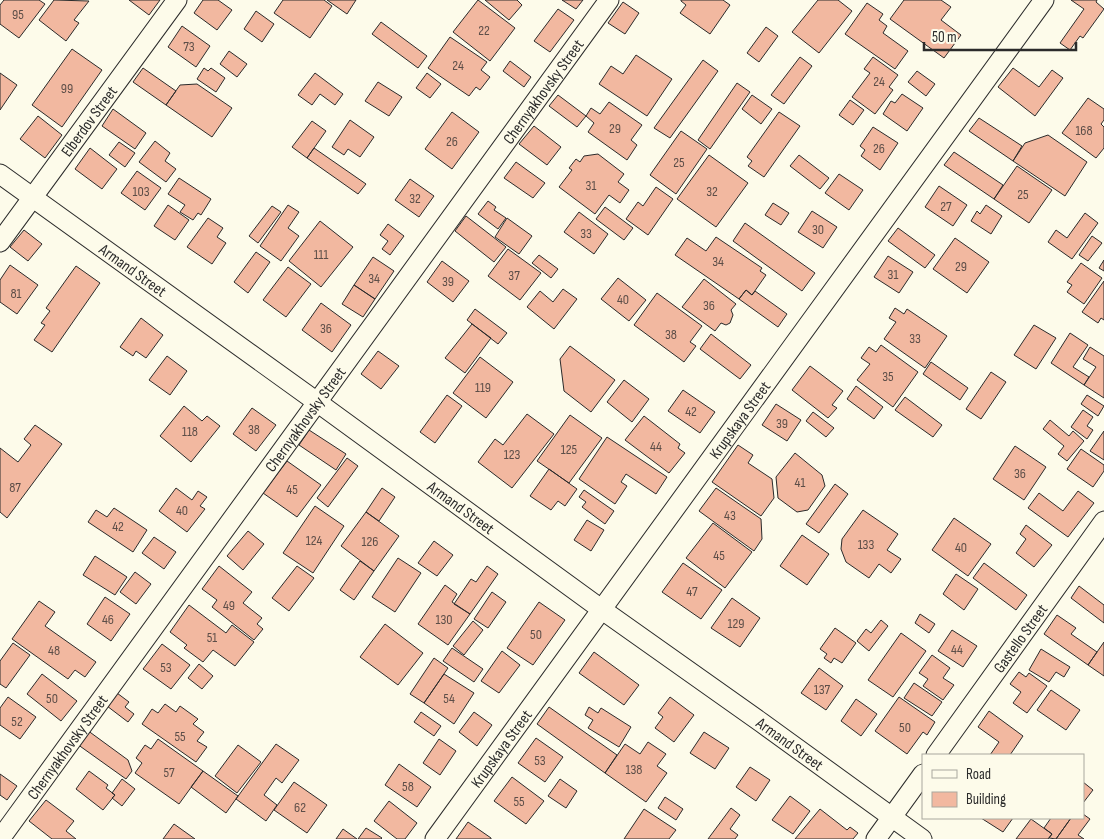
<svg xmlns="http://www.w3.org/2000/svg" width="1104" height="839" viewBox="0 0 1104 839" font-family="'Sofia Sans Condensed',sans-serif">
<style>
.building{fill:#f2b8a0;stroke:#2b2b2b}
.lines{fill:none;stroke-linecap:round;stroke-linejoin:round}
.minor-casing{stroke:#2b2b2b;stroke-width:21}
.minor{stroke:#fdfbea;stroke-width:19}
.labels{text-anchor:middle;stroke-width:4;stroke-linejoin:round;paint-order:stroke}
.number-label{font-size:14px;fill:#5d4e48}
.street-label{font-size:16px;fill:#2b2b2b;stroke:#fdfbea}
</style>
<rect width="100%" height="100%" fill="#fdfbea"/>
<path class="building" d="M4,0H39L45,4L19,38L0,24V5Z
M54,0L89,1L74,20L79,23L66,41L39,20Z
M129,0H160L149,15Z
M203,0H218L232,10L217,30L194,13Z
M283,0H324L332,6L310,38L274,13Z
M327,0H356L347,14Z
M478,0L515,28L490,61L453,32Z
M485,0H517L522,5L509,20Z
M562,0H583L576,9Z
M681,0H723L730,5L710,34L680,13L686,5L681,1Z
M818,0H838L852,11L819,53L792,32Z
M904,0H941L951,7L941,20L961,35L944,58L890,19Z
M1071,0H1097L1096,2L1104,9L1083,38L1080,36L1070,50L1060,43L1084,9Z
M623,2L639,13L625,34L608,23Z
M867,3L883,14L879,20L887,26L883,33L908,51L895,69L845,34Z
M558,9L574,20L550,52L534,41Z
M256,11L274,24L262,42L244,29Z
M381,22L427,56L418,68L372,34Z
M182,26L210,46L196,67L168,47Z
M766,27L778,36L759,62L747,53Z
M450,37L487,62L481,70L490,77L480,90L476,87L469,96L428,68Z
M72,49L102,70L62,127L32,105Z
M229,51L247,64L237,77L220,64Z
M636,55L672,79L647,116L599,84L611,66L623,74Z
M800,57L812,66L784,104L771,95Z
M873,57L898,75L889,87L893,90L875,114L852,97L870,73L864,69Z
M703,60L718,71L670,138L654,128Z
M510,61L531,77L524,87L503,71Z
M143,68L176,91L166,105L133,82Z
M204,68L208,71L211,68L225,78L216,92L197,79Z
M1013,68L1039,87L1052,70L1063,78L1035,116L998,87Z
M917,71L935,84L926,96L908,82Z
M0,73L17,85L0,110Z
M315,73L343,94L335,105L320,94L312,105L298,95Z
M427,73L441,84L430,98L416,88Z
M378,82L402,97L389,116L365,101Z
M737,83L750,92L710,149L698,140Z
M197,84L232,108L212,137L166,105L180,85Z
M902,94L923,108L907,131L883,114L891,101L895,103Z
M558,95L586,116L577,127L549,106Z
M752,95L772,109L761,124L742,109Z
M1088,98L1104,109V120L1101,124L1104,127V148L1096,158L1062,133Z
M850,100L864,110L853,125L839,115Z
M609,102L642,125L631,140L637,145L627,160L588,132L594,123L586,116L591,108L600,114Z
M113,109L146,133L135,149L102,126Z
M452,112L479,132L452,169L425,149Z
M779,112L800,126L764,177L748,166L752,161L747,157Z
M38,116L62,135L45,158L20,139Z
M979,118L1022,146L1013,161L969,131Z
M350,120L374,137L360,157L348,149L344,155L332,147Z
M312,121L326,131L307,158L292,147Z
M534,126L561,147L547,165L519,144Z
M873,127L898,143L880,170L861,156L865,150L860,146Z
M681,131L707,149L676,194L650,175Z
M1048,135L1087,162L1065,196L1013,161L1025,143Z
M155,141L170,153L165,161L176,169L166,182L139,162Z
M119,142L135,153L125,167L109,155Z
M90,148L117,169L102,189L75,169Z
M314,148L366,184L358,194L307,158Z
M954,152L1003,185L994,199L944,165Z
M598,154L624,174L618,182L629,190L620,203L609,195L595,214L559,187L572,170L569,168L576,159L580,162L584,156Z
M709,155L748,183L716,227L677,199Z
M799,155L829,178L820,189L790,166Z
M516,162L545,183L533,198L504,178Z
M1017,166L1052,190L1029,223L994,199Z
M137,171L161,188L145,210L121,193Z
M839,174L863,190L849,210L825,193Z
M179,178L211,199L201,215L198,213L193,220L180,212L185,205L168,194Z
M410,179L434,196L419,217L395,200Z
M939,186L967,205L953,226L925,207Z
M656,187L673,199L648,235L626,219L638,202L643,206Z
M488,201L496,207L494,210L506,218L498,229L478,214Z
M773,203L789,213L781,225L765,215Z
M168,205L189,220L175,240L154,226Z
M288,205L299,212L288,228L299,236L281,261L260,246Z
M986,205L1002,216L991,234L971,221L977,211L980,214Z
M272,206L281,212L258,243L249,236Z
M605,207L633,228L624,240L596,219Z
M812,211L837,227L823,248L798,232Z
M579,212L608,234L594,254L564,232Z
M1085,213L1098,223L1072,259L1048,242L1056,230L1067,238Z
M466,216L506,247L494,262L455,231Z
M208,218L223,228L217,237L226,243L212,264L187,247Z
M507,218L532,236L519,254L495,237Z
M320,221L353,247L321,287L289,261Z
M745,223L815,273L802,291L733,241Z
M388,224L404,236L390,255L382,249L388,241L380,235Z
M898,228L935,255L925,268L888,241Z
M24,230L42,244L28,261L10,247Z
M1092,236L1102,243L1088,261L1079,255Z
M716,237L762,268L760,271L766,275L752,295L746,290L739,299L675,255L687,238L706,251Z
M955,238L989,262L967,293L933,269Z
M508,249L541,273L520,300L488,276Z
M256,252L270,262L248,293L234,282Z
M539,255L558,269L551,278L532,263Z
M888,256L913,272L899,293L874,277Z
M373,257L394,271L375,299L354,285Z
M1104,260V271L1099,268Z
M442,261L469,281L453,302L427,282Z
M1081,263L1102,278L1084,304L1067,292L1072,285L1067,282Z
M10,265L38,285L17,314L0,302V280Z
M76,266L100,283L52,352L34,340L45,325L41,323L50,311L46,308Z
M288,267L311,284L286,317L263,300Z
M618,278L646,300L629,321L601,299Z
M704,279L736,304L731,310L733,315L730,323L726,325L721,323L715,331L682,307Z
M1104,281V320L1101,318L1098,323L1082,312Z
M354,285L375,299L363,317L342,304Z
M563,289L577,299L554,329L527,307L540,291L553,302Z
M746,290L752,295L755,291L787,314L778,327L739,299Z
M657,293L702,326L690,342L696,346L684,362L634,325Z
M321,303L351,325L332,352L302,330Z
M895,308L904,314L907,309L947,336L925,368L884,339L896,322L889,318Z
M475,309L507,333L498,344L467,320Z
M141,318L163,335L146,358L136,351L133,356L120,347Z
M472,324L491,338L465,373L445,358Z
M1034,325L1056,338L1036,369L1014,355Z
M1070,333L1088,345L1073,367L1089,377L1084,385L1051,363Z
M711,334L751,365L740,379L700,349Z
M881,345L918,372L893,407L857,380L870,364L861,358L869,347L876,352Z
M570,346L615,380L591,412L564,391L560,359Z
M1090,347L1104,356V398L1084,385L1096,367L1083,359Z
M378,351L399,366L381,389L361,374Z
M167,356L187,371L170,395L149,380Z
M480,357L513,382L486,418L453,393Z
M931,362L968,388L960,400L923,374Z
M810,366L843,391L832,405L837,408L828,418L792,390Z
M991,372L1006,382L981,419L966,409Z
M624,380L649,399L632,422L607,402Z
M856,386L883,407L874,419L847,399Z
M683,390L715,412L700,433L668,411Z
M447,395L462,406L435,443L420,432Z
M1087,395L1104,406L1098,416L1081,404Z
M905,397L942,425L933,437L895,410Z
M776,404L801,420L787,441L762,425Z
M184,406L202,421L207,416L220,426L191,462L160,436Z
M252,408L276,425L256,451L233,434Z
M1083,410L1093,417L1087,426L1093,430L1087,439L1071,427Z
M813,412L834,428L826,437L806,421Z
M527,414L554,434L512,488L478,462L495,439L503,445Z
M570,415L602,438L569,483L537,461Z
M644,416L680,444L678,448L685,453L669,473L625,440Z
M1050,420L1069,436L1073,431L1084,441L1067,461L1058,454L1064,446L1043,429Z
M35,425L62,444L7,518L0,512V448L18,462L31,445L24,439Z
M309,430L346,454L336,470L299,445Z
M1104,431V460L1090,451Z
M607,437L667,477L656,494L626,474L621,482L627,486L615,504L579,479Z
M738,445L753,455L748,463L772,479L774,498L761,516L712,482Z
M1015,446L1046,467L1024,500L993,479Z
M1081,449L1104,465V471L1093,487L1067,469Z
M795,453L822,475L825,486L808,510L797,512L778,498L776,477Z
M347,458L358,466L328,507L317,498Z
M287,461L321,485L297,517L263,493Z
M549,469L577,489L565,506L558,501L551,510L530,496Z
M835,484L848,494L819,533L806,524Z
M176,488L192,500L198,491L207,497L200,506L205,509L187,532L159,511Z
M382,488L395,497L379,521L366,512Z
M716,488L761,519L762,539L754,551L699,511Z
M584,490L614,511L605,524L582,507L586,502L579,497Z
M1078,491L1094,503L1068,537L1028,508L1039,493L1063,511Z
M315,506L344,526L313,573L283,553Z
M114,508L147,530L133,552L88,522L96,510L107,517Z
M863,510L898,534L887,550L901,559L891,573L879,564L869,578L846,562L841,549L842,539Z
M366,512L399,536L374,571L341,546Z
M954,518L991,544L968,576L932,550Z
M587,520L604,530L591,551L574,540Z
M713,523L752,552L725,588L686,558Z
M1026,525L1052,545L1034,567L1016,553L1026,539L1020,534Z
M248,531L264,544L243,570L227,556Z
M802,535L829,554L807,585L780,566Z
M154,537L176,552L164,569L142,553Z
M434,541L453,555L437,576L418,563Z
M95,556L127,577L115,595L83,575Z
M398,558L421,573L395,612L372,597Z
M360,561L374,571L354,600L340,590Z
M683,563L722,590L701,619L662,592Z
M984,563L1027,595L1016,610L973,578Z
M219,566L252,592L243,603L262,618L257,624L263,629L254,640L212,607L217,600L202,589Z
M297,566L314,578L289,611L272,598Z
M487,566L498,574L470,614L454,604L471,579L476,582Z
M135,572L151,584L136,604L120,592Z
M956,574L978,589L964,610L943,594Z
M445,585L457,594L452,602L470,614L448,645L418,624Z
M1079,586L1104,605V623L1071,598Z
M492,592L506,602L488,628L474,619Z
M105,597L130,614L111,641L87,624Z
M732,598L760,618L740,647L711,628Z
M39,601L55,612L45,626L96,662L85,677L75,670L68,679L12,639Z
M539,602L565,620L533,665L507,648Z
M189,605L226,633L232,625L254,642L235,666L213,650L203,662L184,648L187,645L170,632Z
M920,614L935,624L929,633L915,623Z
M1057,615L1076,628L1071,634L1097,652L1088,665L1044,634Z
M881,620L888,626L869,651L857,641L866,629L871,633Z
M473,621L483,630L464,655L453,646Z
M385,624L423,653L398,685L360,657Z
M835,628L856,643L842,663L834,658L831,663L824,658L827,654L820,649Z
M952,630L977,646L963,667L938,651Z
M901,633L926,651L893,697L868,680Z
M1104,642V676L1088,665Z
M13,643L30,655L6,688L0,684V661Z
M162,644L190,665L171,689L143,669Z
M452,648L483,669L474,682L443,661Z
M1041,649L1070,667L1064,677L1056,672L1049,682L1029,670Z
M502,651L520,665L499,693L481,681Z
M594,652L639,685L624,705L579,673Z
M932,655L950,668L943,678L954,685L943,700L923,686L928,679L919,673Z
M434,658L448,668L424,703L410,694Z
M199,664L213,676L202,689L188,678Z
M819,668L843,686L826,710L801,693Z
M1019,672L1026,677L1029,673L1047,686L1027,713L1013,703L1021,692L1010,684Z
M42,674L77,701L61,721L27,694Z
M444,674L474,693L454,724L424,703Z
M914,683L942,702L932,716L904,698Z
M1051,690L1080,710L1066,730L1037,710Z
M117,693L129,702L125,707L134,714L128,722L107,706Z
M8,697L36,717L20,739L0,725V708Z
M670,697L694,715L674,742L655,728L663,717L658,713Z
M899,697L935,722L927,735L923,732L907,754L875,731Z
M856,699L877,714L861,736L841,721Z
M165,704L176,712L180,706L198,719L193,724L204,732L197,741L207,747L196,762L142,724L152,709L158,713Z
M549,707L617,755L605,773L537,724Z
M589,707L598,713L601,708L631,727L619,747L588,728L593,720L585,715Z
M989,711L1023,736L1010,755H990L999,742L978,727Z
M421,712L441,726L434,736L414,722Z
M474,712L492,725L477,746L459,732Z
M87,730L128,760L132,771L126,779L77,744Z
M704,732L729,748L715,769L690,753Z
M536,738L563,757L545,782L518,763Z
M158,739L203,771L179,804L135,773L142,763L136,758L145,745L151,749Z
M439,739L456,751L440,775L423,763Z
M648,742L666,754L657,766L667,773L646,802L605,773L625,744L640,754Z
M276,744L299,760L282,783L276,778L264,795L277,805L266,821L236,799Z
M238,745L261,762L237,793L215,776Z
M399,764L431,787L417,807L385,785Z
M750,767L770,780L756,801L736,787Z
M89,771L108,785L106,788L115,795L103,810L76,789Z
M203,771L238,796L226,813L191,787Z
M0,774L17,786L7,800L0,795Z
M512,777L544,801L526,824L494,801Z
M122,779L135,789L122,806L112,798L115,795L112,793Z
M560,779L577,791L566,808L548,796Z
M294,782L327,805L307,833L274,810Z
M1083,782L1093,790L1083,803Z
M790,796L810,811L793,834L772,820Z
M665,797L683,809L676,820L658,808Z
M46,800L74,821L66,831L76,839H52L29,821Z
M389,801L417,823L405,839H397L374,821Z
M731,808L740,815L730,829L738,835L735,839H708Z
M644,809L676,830L669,839H624Z
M820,809L847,830L850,827L858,833L853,839H795Z
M1083,814L1090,819L1078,835L1084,839H1056L1071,818H1083Z
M981,818H1013L1003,832Z
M1051,818H1071L1056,839L1049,838L1052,834L1044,828Z
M1031,819L1052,834L1048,839H1016Z
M468,822L491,838V839H456Z
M174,824L195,839H163Z
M366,828L382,838L381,839H358Z
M343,829L357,839H336Z"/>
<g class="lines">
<g class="minor-casing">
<g id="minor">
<path id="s1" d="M0,174L317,402L601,609L762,723L922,839"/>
<path id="s2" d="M0,242L177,0"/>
<path id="s3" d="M936,755L1104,521"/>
<path id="s4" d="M0,839L609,0"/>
<path id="s5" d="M435,839L1044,0"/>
<path d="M876,839L923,774"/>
</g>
</g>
<use href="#minor" class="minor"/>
</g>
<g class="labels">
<g class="number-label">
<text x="18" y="19">95</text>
<text x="484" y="35">22</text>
<text x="189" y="51">73</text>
<text x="458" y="70">24</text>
<text x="879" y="86">24</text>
<text x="67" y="93">99</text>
<text x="615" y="133">29</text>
<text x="1084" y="135">168</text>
<text x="452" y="146">26</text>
<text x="879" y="153">26</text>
<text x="679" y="167">25</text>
<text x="591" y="190">31</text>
<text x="141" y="196">103</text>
<text x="712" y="196">32</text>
<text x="1023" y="199">25</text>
<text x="415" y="203">32</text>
<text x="946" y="211">27</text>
<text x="818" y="234">30</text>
<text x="586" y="238">33</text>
<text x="321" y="259">111</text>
<text x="718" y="266">34</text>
<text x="961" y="271">29</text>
<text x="893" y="279">31</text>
<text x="514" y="280">37</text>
<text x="374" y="283">34</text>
<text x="448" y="286">39</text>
<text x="16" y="298">81</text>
<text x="623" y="304">40</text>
<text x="709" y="310">36</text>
<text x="326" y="333">36</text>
<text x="671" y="339">38</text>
<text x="915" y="343">33</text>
<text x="888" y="381">35</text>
<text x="483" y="392">119</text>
<text x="691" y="416">42</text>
<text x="782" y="428">39</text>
<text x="254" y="434">38</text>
<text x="190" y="436">118</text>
<text x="656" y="451">44</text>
<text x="569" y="454">125</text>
<text x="512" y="459">123</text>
<text x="1020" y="478">36</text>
<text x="800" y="487">41</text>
<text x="15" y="492">87</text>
<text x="292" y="494">45</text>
<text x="182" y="515">40</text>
<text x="730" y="520">43</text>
<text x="118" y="531">42</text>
<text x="314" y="545">124</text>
<text x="370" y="546">126</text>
<text x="866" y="549">133</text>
<text x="961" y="552">40</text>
<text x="719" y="560">45</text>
<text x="692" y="596">47</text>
<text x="229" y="610">49</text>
<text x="108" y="624">46</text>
<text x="444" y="624">130</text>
<text x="736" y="628">129</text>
<text x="536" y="639">50</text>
<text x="212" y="642">51</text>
<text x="957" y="654">44</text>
<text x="54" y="655">48</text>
<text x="166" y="672">53</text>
<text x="822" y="694">137</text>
<text x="52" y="703">50</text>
<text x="449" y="703">54</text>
<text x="17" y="726">52</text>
<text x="905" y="732">50</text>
<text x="180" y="741">55</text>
<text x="540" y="765">53</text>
<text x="634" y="774">138</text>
<text x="169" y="777">57</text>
<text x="408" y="791">58</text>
<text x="519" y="806">55</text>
<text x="300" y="812">62</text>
</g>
<g class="street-label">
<text dy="6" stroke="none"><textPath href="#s4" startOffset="924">Chernyakhovsky Street</textPath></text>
<text dy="6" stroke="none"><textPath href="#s2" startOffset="150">Elberdov Street</textPath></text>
<text dy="6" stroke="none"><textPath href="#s1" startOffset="164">Armand Street</textPath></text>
<text dy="6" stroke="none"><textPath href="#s4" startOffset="519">Chernyakhovsky Street</textPath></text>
<text dy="6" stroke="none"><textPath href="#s5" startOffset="518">Krupskaya Street</textPath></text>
<text dy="6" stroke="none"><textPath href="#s1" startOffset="569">Armand Street</textPath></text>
<text dy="6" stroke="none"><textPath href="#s3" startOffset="144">Gastello Street</textPath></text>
<text dy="6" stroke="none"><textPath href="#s1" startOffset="974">Armand Street</textPath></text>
<text dy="6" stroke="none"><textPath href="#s4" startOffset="114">Chernyakhovsky Street</textPath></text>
<text dy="6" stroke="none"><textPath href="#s5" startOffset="112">Krupskaya Street</textPath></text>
</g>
</g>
<rect x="922" y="754" width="162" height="65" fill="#fdfbea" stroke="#a9a89e"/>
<rect x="932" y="770" width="25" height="8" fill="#fdfbea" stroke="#a9a89e"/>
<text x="966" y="779" font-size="15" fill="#2b2b2b">Road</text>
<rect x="932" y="792" width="25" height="15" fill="#f2b8a0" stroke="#a9a89e"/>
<text x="966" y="804" font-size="15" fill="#2b2b2b">Building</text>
<path d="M924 42v8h152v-8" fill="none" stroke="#2b2b2b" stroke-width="2.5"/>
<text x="932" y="42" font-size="15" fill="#2b2b2b" stroke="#fdfbea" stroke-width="4" paint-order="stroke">50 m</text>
</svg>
